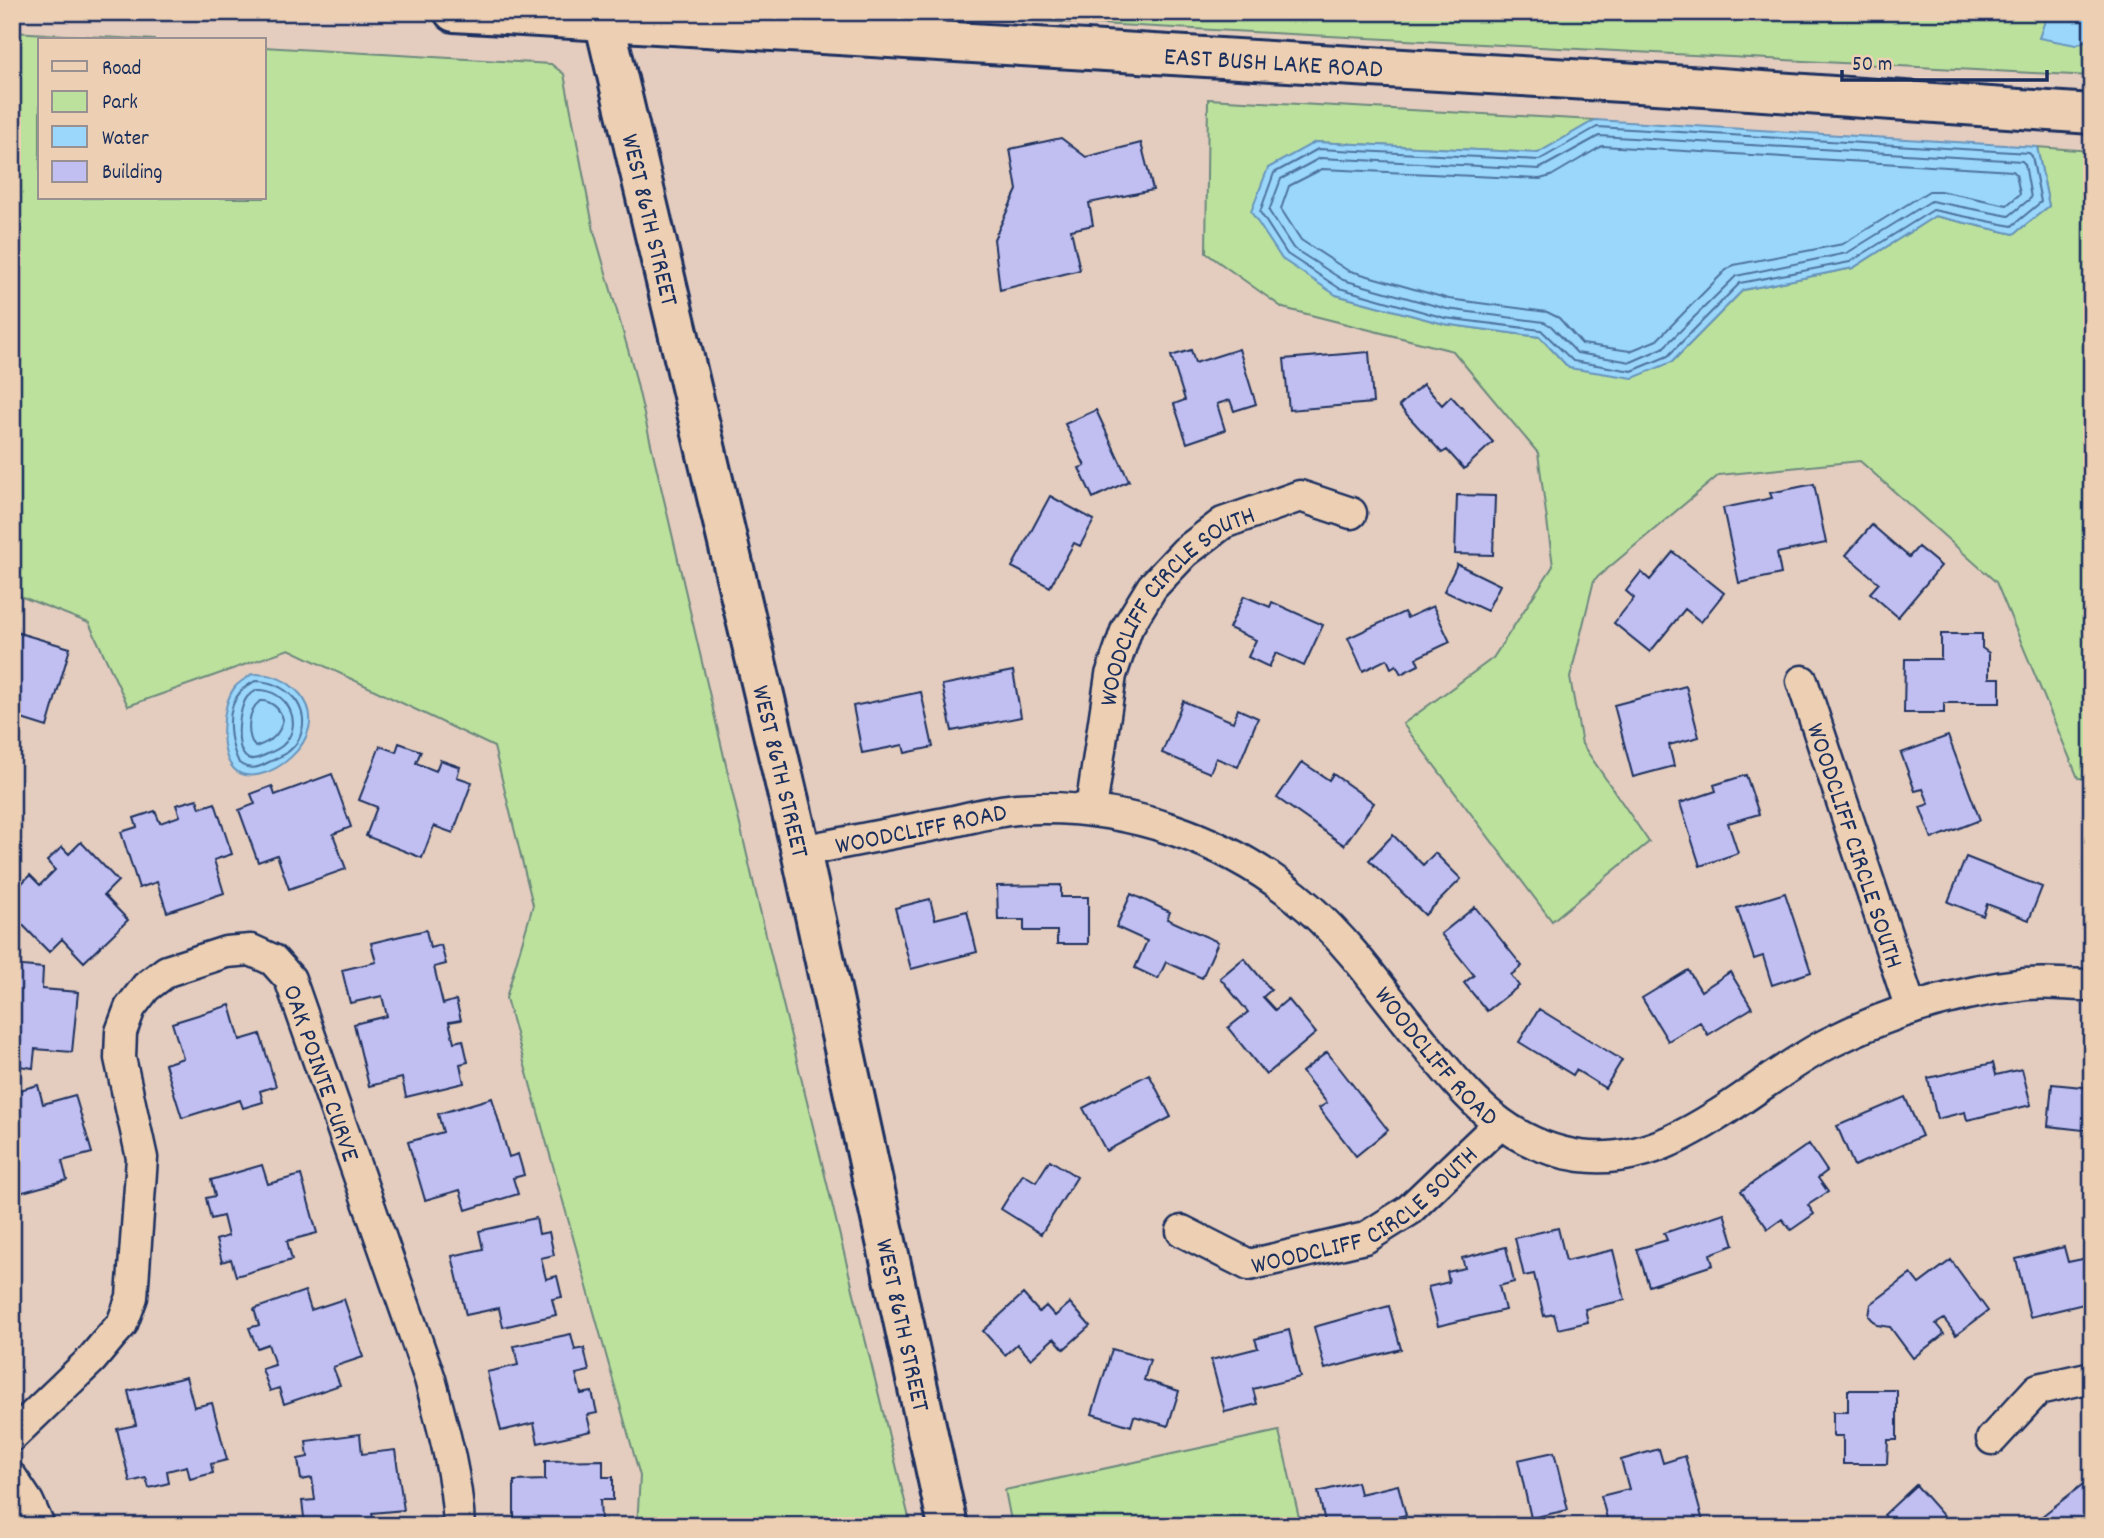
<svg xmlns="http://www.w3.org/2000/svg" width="2104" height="1538" viewBox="0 0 2104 1538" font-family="Dekko,sans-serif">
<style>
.green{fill:#bce19c;stroke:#6c887d;stroke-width:2}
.water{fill:#9ad7fb;stroke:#6794bc;stroke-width:2}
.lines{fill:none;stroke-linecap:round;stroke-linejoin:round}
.shore{stroke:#4e729d;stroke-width:2}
.building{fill:#c1bff1;stroke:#1b2f5e;stroke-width:2}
.street-casing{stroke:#1b2f5e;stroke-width:35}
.secondary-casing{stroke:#1b2f5e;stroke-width:44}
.street{stroke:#edd0b3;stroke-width:30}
.secondary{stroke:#edd0b3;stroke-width:38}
.labels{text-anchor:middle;stroke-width:5;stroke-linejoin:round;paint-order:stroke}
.street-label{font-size:26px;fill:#1b2f5e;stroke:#edd0b3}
</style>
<rect width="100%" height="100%" fill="#e4cdbf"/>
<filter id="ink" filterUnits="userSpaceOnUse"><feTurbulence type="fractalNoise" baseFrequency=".0143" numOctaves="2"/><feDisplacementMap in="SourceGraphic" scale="14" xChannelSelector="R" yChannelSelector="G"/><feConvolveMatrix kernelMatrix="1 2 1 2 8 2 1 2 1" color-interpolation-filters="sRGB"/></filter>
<g filter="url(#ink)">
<path class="green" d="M869,12H2092V76Z
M12,32L155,40H40V198H264V47L551,64L564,74L594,231L633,367L758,902L911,1526H637L640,1476L506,998L533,905L494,747L289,649L128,706L89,623L12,593Z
M1208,99L1595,120L1538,153L1315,142L1336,295L1444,324L1540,337L1569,368L1672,362L1743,290L1853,268L1935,216L2014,234L2049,206L2037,147L2092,151V779L2078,778L1996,582L1860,461L1719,475L1594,580L1570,678L1582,744L1649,842L1552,921L1403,724L1493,658L1553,566L1538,453L1453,351L1283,308L1206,253Z
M1279,1431L1301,1526H1012L1005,1490Z"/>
<path class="water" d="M2048,12H2092V38L2076,45L2039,38Z
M1595,120L2037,147L2049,206L2014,234L1935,216L1853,268L1743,290L1672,362L1633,378L1569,368L1540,337L1444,324L1336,295L1282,259L1251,212L1268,168L1315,142L1538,153Z
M252,674C273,674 286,679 300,694C338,737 259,795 234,769C218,752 221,704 235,687C239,682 247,678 252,674Z"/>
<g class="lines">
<path class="shore" d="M1597,127L2029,153L2032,156L2041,202L2012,226L1933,210L1850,262L1740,283L1668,356L1632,371L1573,361L1541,330L1445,318L1339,288L1287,254L1260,212L1274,173L1318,149L1539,160Z
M1599,136L2022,161L2025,164L2031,198L2009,216L1931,201L1847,253L1736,276L1663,348L1631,362L1577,353L1551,326L1544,322L1447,309L1343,280L1293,248L1269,211L1281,179L1320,158L1539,169Z
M1602,146L2013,171L2016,174L2020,194L2007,205L1940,191H1929L1843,244L1734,265L1725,271L1657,340L1630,351L1582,344L1559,318L1547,312L1449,299L1347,270L1301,240L1281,209L1289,186L1322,169L1540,179L1551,176Z
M255,681C285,681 314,707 299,739C293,751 281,757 269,762C258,768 250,771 239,763C229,742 224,710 241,691C244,687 251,684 255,681Z
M257,690C287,689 306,724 282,746C277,750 269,753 263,756C258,758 252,761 247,758C234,749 238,707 248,696C251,694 254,692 257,690Z
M260,701C271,700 280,709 283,719C280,736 270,742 255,747C246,735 247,711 260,701Z"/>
</g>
<path class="building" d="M1061,138L1086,157L1141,143L1153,190L1089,203L1093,225L1071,230L1080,270L1000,290L994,239L1017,190L1010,149Z
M1239,349L1256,404L1234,411L1230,400L1217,404L1225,430L1187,443L1174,404L1185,400L1171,356L1191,350L1195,363Z
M1369,352L1373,403L1289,410L1284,359Z
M1423,384L1442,405L1451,396L1493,442L1464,469L1447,450L1442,453L1399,406Z
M1096,410L1129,481L1093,498L1079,468L1085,466L1065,424Z
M1814,484L1826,543L1777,553L1781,574L1739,583L1723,508L1772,498L1770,493Z
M1457,495L1495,496L1493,555L1455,554Z
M1050,496L1094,520L1080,546L1074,543L1050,587L1012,567Z
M1872,525L1909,557L1918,547L1941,566L1898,617L1870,593L1879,583L1846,555Z
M1673,552L1724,593L1701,622L1685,609L1650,652L1614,623L1634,598L1626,591L1641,572L1650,580Z
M1457,564L1500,585L1487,611L1444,591Z
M1244,596L1270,607L1272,602L1323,625L1304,666L1276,653L1269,667L1248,657L1256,640L1229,628Z
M1433,606L1450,642L1416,658L1419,665L1401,674L1396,665L1391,668L1387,659L1363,671L1348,638L1404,612L1407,618Z
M12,631L70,648L47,727L12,716Z
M1941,634H1982V648L1989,653V678H2000V703H1944V713H1904L1905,659H1941Z
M1013,671L1021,717L952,731L942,685Z
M1686,686L1699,737L1669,745L1674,766L1633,777L1614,705Z
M921,692L933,747L905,753L903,745L862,753L853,706Z
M1183,701L1233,722L1238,709L1258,718L1238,767L1216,758L1210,773L1162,753Z
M1948,736L1980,820L1932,839L1920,807L1929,804L1923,789L1915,791L1901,753Z
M399,743L421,751L416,763L436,771L440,760L460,767L457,777L472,782L453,833L434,826L422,858L366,836L377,807L359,800L380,746L396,752Z
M1302,762L1329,780L1333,774L1374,803L1344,845L1277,798Z
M332,774L351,827L333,834L346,869L289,889L277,855L258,862L239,810L255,804L251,794L272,786L275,795Z
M1746,775L1759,814L1728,823L1738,853L1700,866L1680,803L1716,791L1714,785Z
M197,799L200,808L215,803L232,854L214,860L224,893L167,912L157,882L139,888L121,832L137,827L134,818L155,811L160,823L180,816L176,805Z
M1393,835L1423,865L1435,853L1461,879L1425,915L1369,860Z
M81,842L118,881L104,895L128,920L84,962L62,939L49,952L12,914V906L20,898L14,891L30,875L40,885L55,870L47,861L62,847L69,854Z
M1966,857L2042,887L2029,920L1987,904L1983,916L1948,902Z
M1061,885V897H1088V944H1057V931H1024V920H998L997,886Z
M1785,893L1811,972L1772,985L1763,956L1754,959L1737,908Z
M1131,894L1170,912L1167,919L1218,942L1202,978L1166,962L1158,979L1135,968L1147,941L1116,927Z
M930,899L935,919L967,911L977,952L911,969L895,908Z
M1475,907L1522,966L1511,975L1519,986L1487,1011L1464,983L1474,975L1441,934Z
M426,930L430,948L441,945L446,964L434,967L443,1004L456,1000L461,1020L449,1022L454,1042L463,1040L468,1062L460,1064L464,1083L406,1097L402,1078L369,1086L354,1024L387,1016L382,996L350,1003L342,970L376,962L371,943Z
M1244,958L1271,990L1263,997L1275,1010L1288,999L1316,1033L1266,1075L1228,1028L1248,1012L1220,978Z
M12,965L43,968L42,989L78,992L72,1052L35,1049L33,1068L12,1065Z
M1688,970L1701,991L1730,972L1752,1008L1708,1035L1700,1022L1668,1041L1642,998Z
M230,1005L240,1040L260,1034L276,1086L260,1091L263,1102L243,1108L240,1100L182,1118L165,1064L183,1058L172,1023Z
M1539,1009L1622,1060L1605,1088L1576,1070L1573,1075L1519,1042Z
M1327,1052L1388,1130L1356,1156L1319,1108L1327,1103L1302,1072Z
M1993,1063L1996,1075L2022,1069L2031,1105L1967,1120L1965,1112L1937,1119L1928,1078Z
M1149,1074L1171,1117L1106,1151L1083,1108Z
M2052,1084L2092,1088V1131L2048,1126Z
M38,1085L43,1104L75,1095L92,1153L62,1161L67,1180L12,1195V1092Z
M1905,1097L1922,1136L1854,1166L1837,1126Z
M492,1098L509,1157L518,1154L524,1175L513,1178L518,1194L466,1210L460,1190L425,1200L408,1142L443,1132L438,1114Z
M1809,1144L1827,1171L1818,1178L1828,1192L1808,1205L1814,1214L1791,1230L1782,1219L1768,1229L1741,1191Z
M1050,1160L1077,1177L1041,1234L1001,1209L1023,1174L1036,1182Z
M262,1165L268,1184L301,1175L317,1233L287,1241L292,1260L236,1276L231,1259L222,1262L216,1240L228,1236L223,1216L211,1219L206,1198L215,1196L211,1180Z
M1724,1213L1734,1245L1710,1254L1713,1265L1649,1286L1637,1249L1667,1240L1664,1233Z
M536,1218L539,1234L549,1232L554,1255L541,1258L546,1279L557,1276L562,1297L552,1299L556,1315L503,1327L499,1308L466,1315L452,1256L483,1249L479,1231Z
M1558,1228L1566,1261L1613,1250L1625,1300L1585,1309L1588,1322L1558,1329L1554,1314L1544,1316L1534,1274L1524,1276L1515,1238Z
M1506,1247L1514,1282L1499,1286L1505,1310L1438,1326L1428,1287L1449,1282L1447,1272L1465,1268L1462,1258Z
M2064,1247L2068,1262L2092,1257V1302L2030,1317L2016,1259Z
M1951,1260L1988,1311L1956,1335L1944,1319L1936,1324L1944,1334L1913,1358L1890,1327L1877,1325L1869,1316L1871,1304L1911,1274L1919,1284Z
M305,1291L311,1310L344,1299L363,1357L333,1367L340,1385L284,1404L279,1388L270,1391L262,1369L275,1365L268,1344L257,1348L249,1328L259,1325L254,1309Z
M1023,1294L1039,1312L1046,1306L1055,1316L1070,1303L1090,1326L1064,1349L1054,1338L1031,1359L1017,1344L1005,1355L983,1331Z
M1389,1306L1401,1349L1325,1369L1314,1327Z
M1289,1330L1300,1377L1253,1389L1257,1404L1225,1412L1211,1360L1258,1348L1255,1339Z
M571,1334L575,1350L584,1348L589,1371L576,1374L581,1394L592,1392L597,1413L587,1415L591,1431L538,1443L534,1423L501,1431L487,1372L518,1365L514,1346Z
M1112,1349L1150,1360L1144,1380L1179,1391L1168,1426L1134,1416L1131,1426L1092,1414Z
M186,1377L194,1407L212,1403L227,1460L211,1464L213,1473L190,1479L187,1466L167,1471L169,1483L149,1488L146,1478L130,1482L117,1429L136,1425L128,1391Z
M1848,1390H1897V1440H1888L1887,1464H1843V1436H1833V1412H1848Z
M360,1434L362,1454L395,1450L404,1510L372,1513L374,1526L305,1525L302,1501L315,1500L312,1478L301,1480L298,1459L308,1457L306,1441Z
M1659,1449L1663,1463L1685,1456L1704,1525L1609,1526L1601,1496L1629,1489L1621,1460Z
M1554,1452L1568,1510L1531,1518L1518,1460Z
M603,1460V1477H613V1500H600L601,1521H612V1526H514V1481L545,1480V1461Z
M2092,1477V1526H2039L2037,1520Z
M1357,1482L1360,1494L1398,1485L1406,1515L1368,1524L1369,1526H1326L1318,1492Z
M1916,1485L1946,1519L1968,1526H1895L1884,1515Z"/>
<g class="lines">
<g class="street-casing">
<g id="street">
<path id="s1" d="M1802,681L1911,1009"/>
<path id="s2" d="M1091,809L1111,675L1127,628L1152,587L1185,552L1223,523L1300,496L1351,513"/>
<path id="s3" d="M801,851C849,842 897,832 945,823C969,818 993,811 1017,809C1123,802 1230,838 1309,908C1353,947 1387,998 1424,1043C1468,1097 1506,1145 1580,1156C1675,1169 1750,1083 1829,1043C1890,1012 1958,992 2026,984C2047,982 2070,985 2092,985"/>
<path id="s4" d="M1182,1231L1249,1265L1365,1238L1408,1211L1499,1124"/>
<path id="s5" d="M12,1436L92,1359L112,1335L122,1324L132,1297L142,1158L120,1058L121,1032L130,1008L146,987L167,971L226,952L251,950L273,960L290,979L430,1379C443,1427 457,1476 459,1526"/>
<path d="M1992,1439L2038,1389L2092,1377"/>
<path d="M12,1478L28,1502L39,1526"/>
</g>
</g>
<g class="secondary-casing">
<g id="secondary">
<path id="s6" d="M454,12L1705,87L2092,114"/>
<path id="s7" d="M604,20L801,851L948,1526"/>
</g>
</g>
<use href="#street" class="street"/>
<use href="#secondary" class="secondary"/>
</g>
</g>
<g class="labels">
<g class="street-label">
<text dy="9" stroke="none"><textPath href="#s6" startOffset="821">EAST BUSH LAKE ROAD</textPath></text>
<text dy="9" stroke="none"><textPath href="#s7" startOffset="205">WEST 86TH STREET</textPath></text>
<text dy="9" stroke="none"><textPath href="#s2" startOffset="233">WOODCLIFF CIRCLE SOUTH</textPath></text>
<text dy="9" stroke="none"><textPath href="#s7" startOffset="772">WEST 86TH STREET</textPath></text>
<text dy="9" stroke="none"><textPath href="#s3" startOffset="122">WOODCLIFF ROAD</textPath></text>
<text dy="9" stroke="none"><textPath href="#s1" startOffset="173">WOODCLIFF CIRCLE SOUTH</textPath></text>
<text dy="9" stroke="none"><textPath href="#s3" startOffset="732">WOODCLIFF ROAD</textPath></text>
<text dy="9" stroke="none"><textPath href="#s5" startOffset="768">OAK POINTE CURVE</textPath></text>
<text dy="9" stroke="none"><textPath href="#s4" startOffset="206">WOODCLIFF CIRCLE SOUTH</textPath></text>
<text dy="9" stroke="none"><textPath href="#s7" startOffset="1339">WEST 86TH STREET</textPath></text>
</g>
</g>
<rect width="2104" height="1538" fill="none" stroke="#edd0b3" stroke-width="42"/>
<rect x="21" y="21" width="2062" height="1496" fill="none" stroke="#1b2f5e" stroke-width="2.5" filter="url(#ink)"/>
<rect x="38" y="38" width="228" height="161" fill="#edd0b3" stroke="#999091" stroke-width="2"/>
<rect x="52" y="61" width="35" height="10" fill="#edd0b3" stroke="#999091" stroke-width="2"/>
<text x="102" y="74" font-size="21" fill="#1b2f5e">Road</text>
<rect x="52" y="91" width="35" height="21" fill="#bce19c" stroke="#999091" stroke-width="2"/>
<text x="102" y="108" font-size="21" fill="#1b2f5e">Park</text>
<rect x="52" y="126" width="35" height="21" fill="#9ad7fb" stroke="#999091" stroke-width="2"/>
<text x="102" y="144" font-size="21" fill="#1b2f5e">Water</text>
<rect x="52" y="161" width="35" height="21" fill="#c1bff1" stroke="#999091" stroke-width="2"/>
<text x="102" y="178" font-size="21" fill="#1b2f5e">Building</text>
<path d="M1842 70v10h205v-10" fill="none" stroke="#1b2f5e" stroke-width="3.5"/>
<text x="1852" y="70" font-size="21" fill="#1b2f5e" stroke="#edd0b3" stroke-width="5" paint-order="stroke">50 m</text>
</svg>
